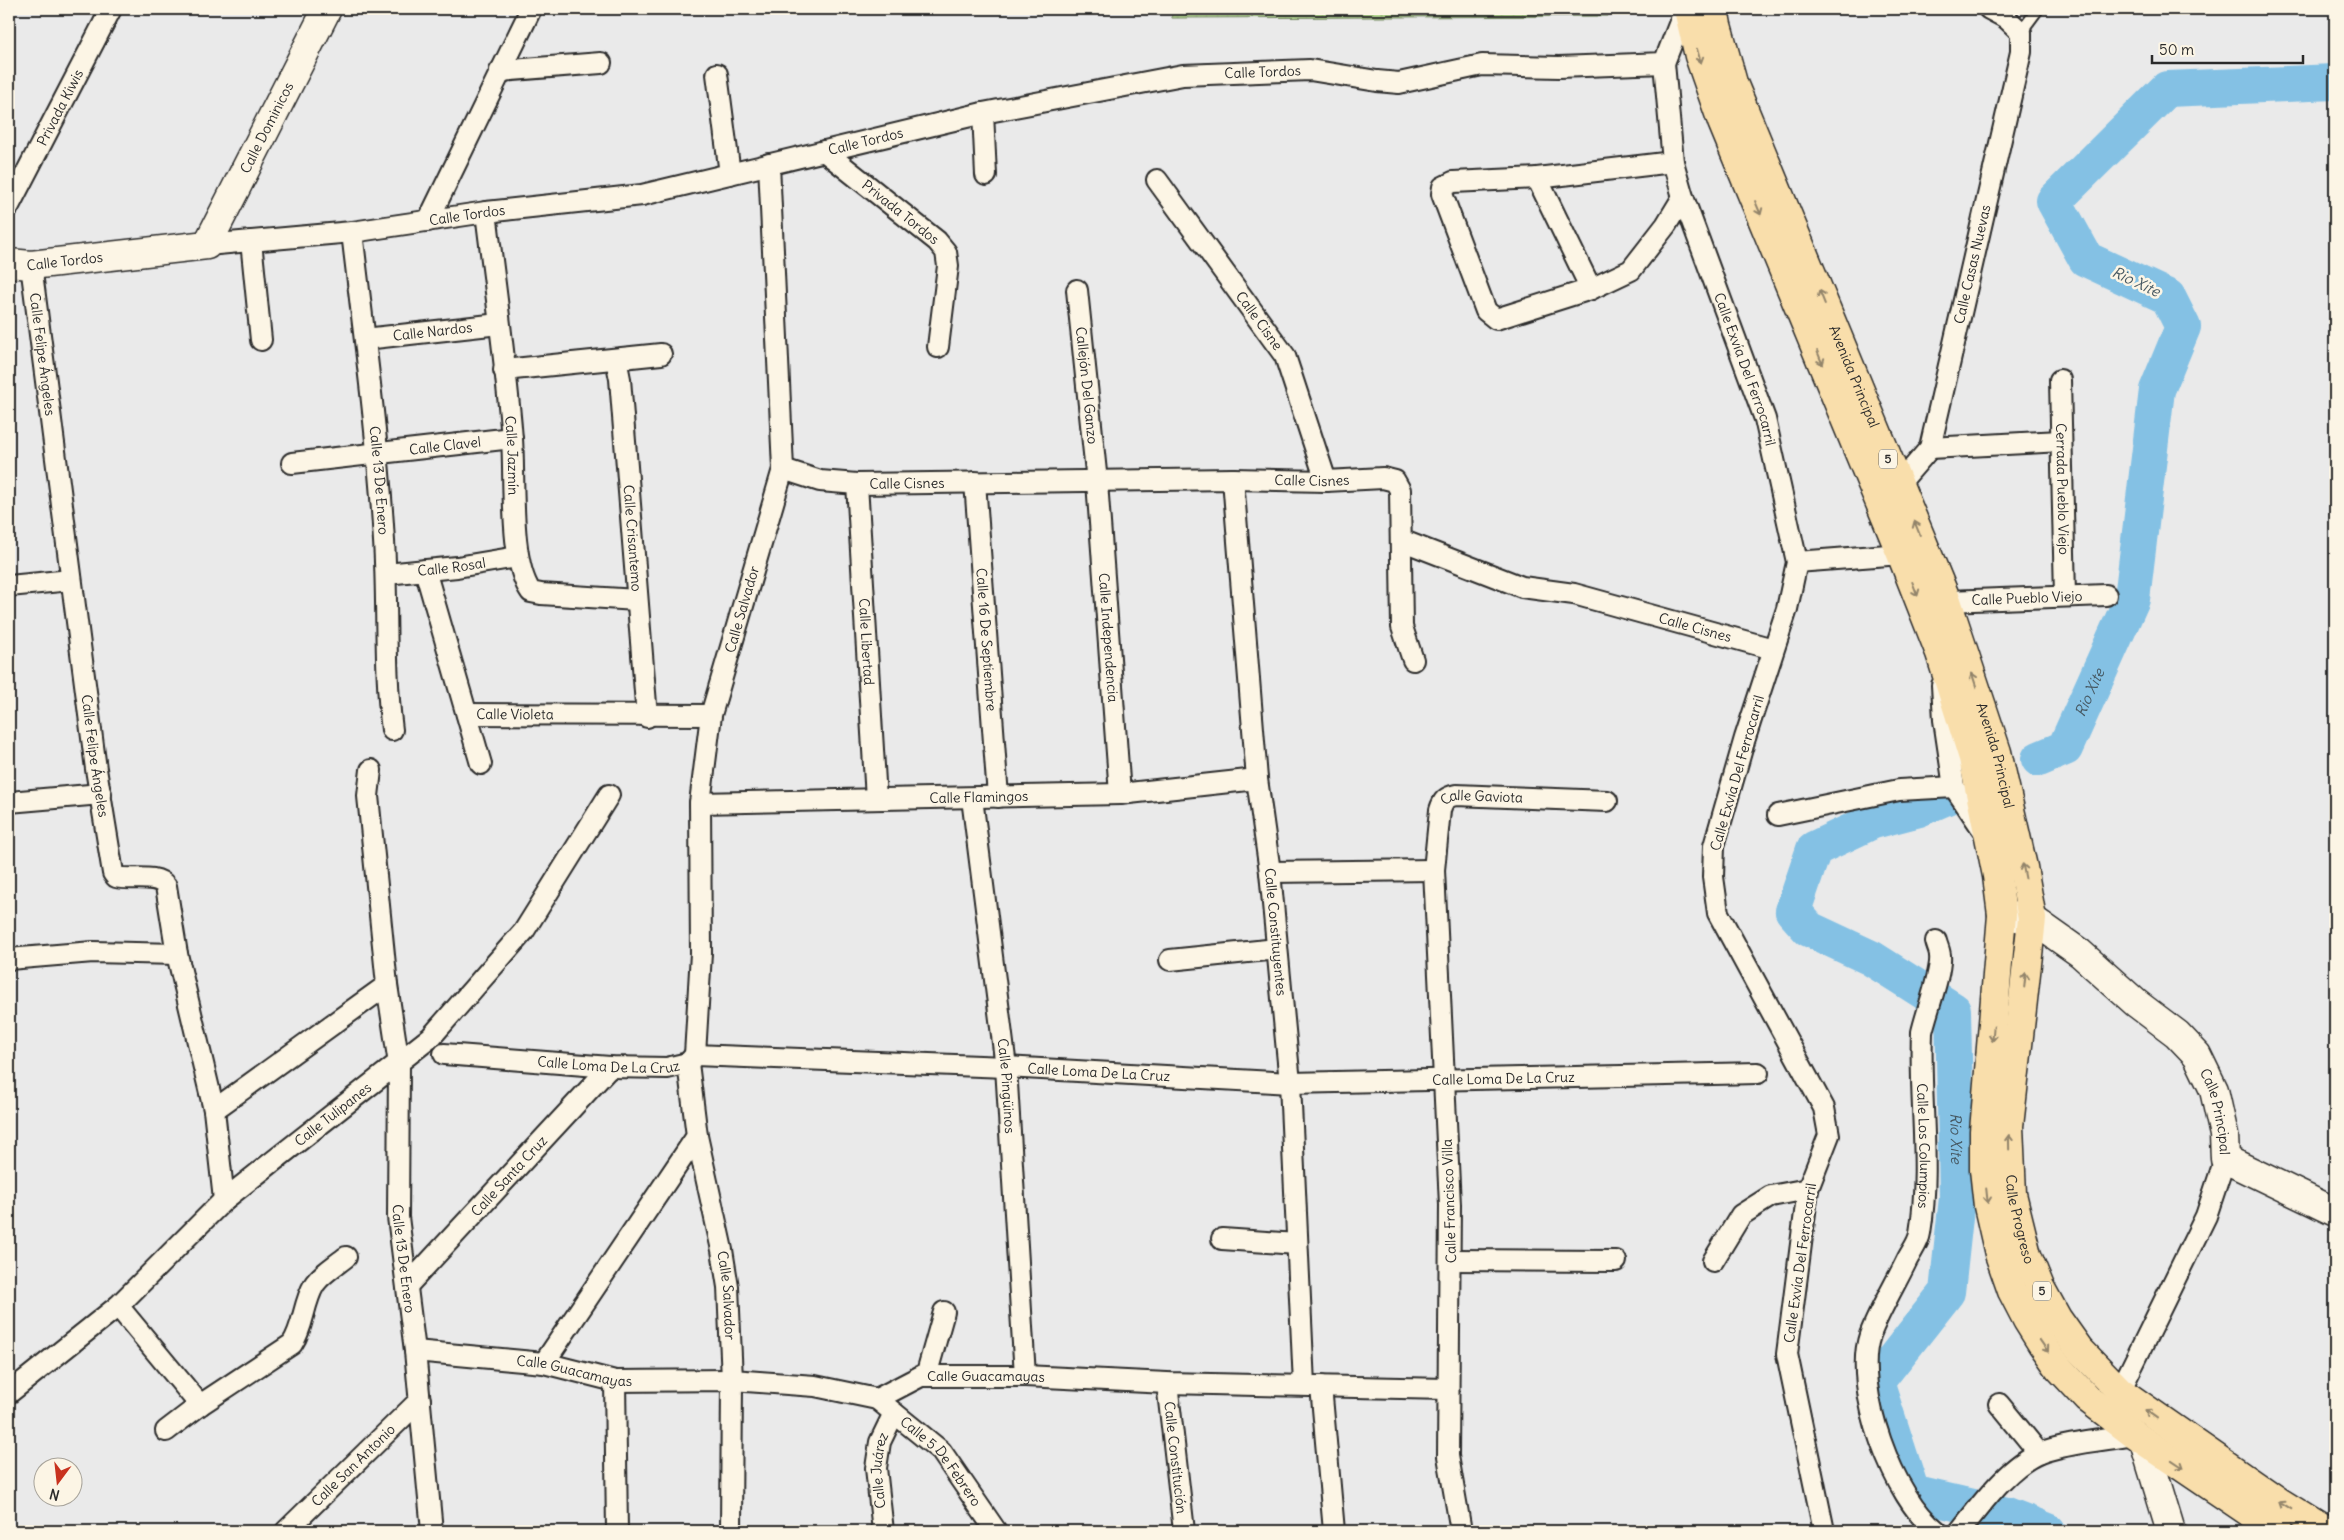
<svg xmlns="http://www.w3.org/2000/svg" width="2344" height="1540" viewBox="0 0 2344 1540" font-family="Delius,sans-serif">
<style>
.green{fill:url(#green-dots);stroke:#70825f}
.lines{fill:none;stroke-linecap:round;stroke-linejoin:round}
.river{stroke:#84c1e4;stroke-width:36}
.lane-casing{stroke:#2b2b2b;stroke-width:14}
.street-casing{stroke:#2b2b2b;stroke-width:24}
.secondary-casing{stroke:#2b2b2b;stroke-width:31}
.primary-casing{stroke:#2b2b2b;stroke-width:31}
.lane{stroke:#fcf5e5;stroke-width:10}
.street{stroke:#fcf5e5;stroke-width:20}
.secondary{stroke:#fcf5e5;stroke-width:28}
.primary{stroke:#f9deab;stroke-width:28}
.oneway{stroke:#92846b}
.labels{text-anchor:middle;stroke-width:5;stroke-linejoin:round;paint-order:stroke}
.shield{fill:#fcf5e5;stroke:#6a6863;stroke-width:1}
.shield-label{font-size:12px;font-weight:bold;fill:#2b2b2b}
.street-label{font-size:14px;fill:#2b2b2b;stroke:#fcf5e5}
.water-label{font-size:15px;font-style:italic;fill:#465862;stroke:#fcf5e5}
</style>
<defs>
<pattern id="green-dots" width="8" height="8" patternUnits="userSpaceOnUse" patternTransform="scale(1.25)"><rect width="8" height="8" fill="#b6d993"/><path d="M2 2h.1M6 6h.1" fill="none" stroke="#9dba7f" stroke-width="1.8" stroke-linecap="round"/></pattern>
</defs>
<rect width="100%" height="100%" fill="#eaeaea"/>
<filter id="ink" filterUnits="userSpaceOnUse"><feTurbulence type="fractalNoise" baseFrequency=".02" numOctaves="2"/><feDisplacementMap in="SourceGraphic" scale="10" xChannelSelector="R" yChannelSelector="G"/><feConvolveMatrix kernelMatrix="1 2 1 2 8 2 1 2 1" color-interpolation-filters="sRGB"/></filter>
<g filter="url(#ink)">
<path class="green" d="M1171,9H1608V16L1172,18Z"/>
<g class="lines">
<g class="river">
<path id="s1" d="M2039,759L2065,748L2132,599L2157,390L2183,327L2168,297L2086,259L2054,201L2167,89L2335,82"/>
<path id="s2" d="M1949,796L1919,809L1873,821L1814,849L1793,911L1809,929L1871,958L1953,1010L1957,1198L1947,1292L1876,1382L1912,1493L2007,1515L2048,1531"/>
</g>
<g class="lane-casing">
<path id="lane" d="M2021,32L2038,9"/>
</g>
<g class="street-casing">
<g id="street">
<path id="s3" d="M1664,63L1673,162L1683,197L1765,419L1797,562L1787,609L1745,738L1714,846L1713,877L1718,913L1824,1108L1829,1135L1808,1189L1787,1354L1824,1531"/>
<path d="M500,71L601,63"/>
<path d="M717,74L730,174"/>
<path d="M983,113L986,175"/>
<path id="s4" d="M824,151L937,241L946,252L948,266L938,347"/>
<path d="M1673,162L1537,178L1453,182L1443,187L1442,194L1486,311L1496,319L1591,289L1631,270L1666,225L1683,197"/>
<path d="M1537,178L1591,289"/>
<path id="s5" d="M1157,180L1285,356L1326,481"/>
<path id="s6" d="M9,206L111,9"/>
<path id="s7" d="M486,212C495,287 506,363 512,439C515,478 509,561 531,592L541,594L637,600"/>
<path d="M428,221L531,9"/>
<path id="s8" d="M352,232C364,335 378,437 384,541C388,604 384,668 392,730"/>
<path d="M251,241L261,340"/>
<path id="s9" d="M207,245L352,232L486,212L642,195L983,113L1183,75L1310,70L1377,81L1399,83L1482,65L1559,67L1664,63L1685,9"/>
<path id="s10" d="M31,265L96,769L113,873L116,877C131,881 156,873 166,886L177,954L214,1110L224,1200"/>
<path id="s11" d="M1077,290L1097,482L1120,794"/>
<path id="s12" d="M365,339L499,324"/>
<path id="s13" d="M616,359L620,379L647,717"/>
<path d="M504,370L661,354"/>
<path id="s14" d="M2060,380L2065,596"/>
<path d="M1930,448L2061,441"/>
<path id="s15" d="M292,463L512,438"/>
<path id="s16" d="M783,469L820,481L857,484L1233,479L1326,481L1383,478L1395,481L1400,490L1402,627L1413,660"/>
<path id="s17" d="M1233,479L1257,779L1270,872L1290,1083L1304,1385"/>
<path id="s18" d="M975,482L998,797"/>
<path id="s19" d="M857,484L876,799"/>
<path id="s20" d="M1899,484L1930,448L2021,52V32L2006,18L1989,9"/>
<path id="s21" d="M1401,540L1522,587L1574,594L1773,649"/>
<path d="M1797,562L1901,554"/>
<path d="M425,570L481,764"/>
<path id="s22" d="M386,574L457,567L517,557"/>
<path d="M9,586L71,580"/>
<path id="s23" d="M1947,601L2106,595"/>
<path d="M1942,685L1944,720L1954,787L1985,833"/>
<path id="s24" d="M467,714L711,715"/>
<path id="s25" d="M371,770L368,796L387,985L399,1064L398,1217L415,1351L432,1531"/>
<path id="s26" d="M972,798L1006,1067L1025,1376"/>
<path d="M9,802L101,794"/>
<path id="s27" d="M700,803L1120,794L1257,779"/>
<path d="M1778,815L1899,790L1954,787"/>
<path d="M1270,872L1434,870"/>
<path id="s28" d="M1936,941C1937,946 1940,951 1940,956C1942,971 1926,1014 1922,1032C1919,1099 1931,1166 1920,1233C1919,1242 1911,1252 1907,1260C1895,1285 1880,1309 1870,1335C1852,1387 1894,1500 1937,1531"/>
<path d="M9,959L93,952L177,954"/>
<path d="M1170,960L1277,949"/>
<path id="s29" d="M444,1054L610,1067L667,1068L688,1063L695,1055L1006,1067L1290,1083L1758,1073"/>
<path id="s30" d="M695,1055L701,953L700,803L711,715L783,469L769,164"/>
<path id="s31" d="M688,1063L697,1136L722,1250L728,1287L732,1380L731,1531"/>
<path d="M214,1110L387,985"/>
<path d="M1222,1239L1297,1244"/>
<path d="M1451,1260L1616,1261"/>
<path d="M1713,1261L1741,1215L1771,1196L1808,1189"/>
<path id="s32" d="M407,1286L610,1067"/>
<path d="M118,1306L200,1405"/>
<path id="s33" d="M415,1351L544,1363L615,1381L732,1380L815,1386L877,1399L921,1376H1025L1167,1383L1447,1389"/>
<path d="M544,1363L697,1136"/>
<path d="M926,1376L944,1312"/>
<path d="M615,1381L617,1531"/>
<path id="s34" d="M1167,1383L1184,1531"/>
<path d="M1321,1386L1334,1531"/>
<path d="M2120,1391L2206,1216L2225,1159"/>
<path id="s35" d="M9,1393L118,1306L224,1200L431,1037L524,931L609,795"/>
<path id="s36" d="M877,1399L941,1451L996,1531"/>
<path d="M1999,1404L2039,1453"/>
<path d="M166,1431L200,1405L292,1344C304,1326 303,1304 314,1285C320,1275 336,1265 346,1257"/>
<path id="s37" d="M286,1531L420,1400"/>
<path id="s38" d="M883,1531L876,1468L880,1442L894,1413"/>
<path id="s39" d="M1461,1531L1448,1456L1450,1205L1434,870L1440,810C1443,800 1446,797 1456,795L1607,801"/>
<path d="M1960,1531C1980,1506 2009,1465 2040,1453C2065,1443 2107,1440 2135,1435"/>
</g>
</g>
<g class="secondary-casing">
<g id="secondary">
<path id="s40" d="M9,263L31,265L207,245L327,9"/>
<path id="s41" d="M2002,915L2032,919L2080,953L2136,1003L2177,1034L2197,1055L2214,1090L2224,1135L2225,1159L2335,1212"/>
<path d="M2144,1442L2171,1531"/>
</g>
</g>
<g class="primary-casing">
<g id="primary">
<path d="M1688,9L1699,56L1722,122L1901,554L1940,653L1973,758L1997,876L2002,915L1984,1131V1169L1988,1206L1999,1254L2012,1291L2027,1320L2042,1344L2059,1368L2088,1399L2135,1435L2277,1531"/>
<path id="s42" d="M1714,9L1717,25L1733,83L1947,601L1997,752L2023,867L2032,919L2009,1126L2012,1194L2027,1255L2040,1287L2057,1318L2079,1349L2120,1391L2281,1503L2326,1531"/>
</g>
</g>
<use href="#lane" class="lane"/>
<use href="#street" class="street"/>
<use href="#secondary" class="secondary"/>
<use href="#primary" class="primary"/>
</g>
<defs><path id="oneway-shaft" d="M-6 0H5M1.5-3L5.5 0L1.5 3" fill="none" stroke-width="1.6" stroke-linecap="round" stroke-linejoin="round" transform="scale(1.25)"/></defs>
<g class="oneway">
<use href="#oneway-shaft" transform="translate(1699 56) rotate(74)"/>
<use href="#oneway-shaft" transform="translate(1758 208) rotate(67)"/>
<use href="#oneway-shaft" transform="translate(1822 297) rotate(-112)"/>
<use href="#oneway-shaft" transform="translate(1820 358) rotate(68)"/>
<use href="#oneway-shaft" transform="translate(1917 528) rotate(-112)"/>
<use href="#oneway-shaft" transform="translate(1915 589) rotate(69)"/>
<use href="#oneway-shaft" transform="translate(1974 680) rotate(-108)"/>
<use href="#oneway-shaft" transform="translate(2024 871) rotate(-101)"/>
<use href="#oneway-shaft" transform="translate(2025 980) rotate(-84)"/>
<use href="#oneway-shaft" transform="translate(1993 1034) rotate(95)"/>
<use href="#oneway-shaft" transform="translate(2009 1142) rotate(-91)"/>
<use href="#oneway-shaft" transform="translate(1987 1196) rotate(84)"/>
<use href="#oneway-shaft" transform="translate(2044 1346) rotate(55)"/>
<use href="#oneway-shaft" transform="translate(2151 1414) rotate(-144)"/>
<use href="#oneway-shaft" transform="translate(2178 1464) rotate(34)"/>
<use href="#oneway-shaft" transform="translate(2285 1505) rotate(-147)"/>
</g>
</g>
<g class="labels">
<g class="shield">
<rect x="1879" y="449.5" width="18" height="19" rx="4"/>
<rect x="2033" y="1281.5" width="18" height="19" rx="4"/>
</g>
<g class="shield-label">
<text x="1888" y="463">5</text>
<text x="2042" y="1295">5</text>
</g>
<g class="street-label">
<text dy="5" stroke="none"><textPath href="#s9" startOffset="1072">Calle Tordos</textPath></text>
<text dy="5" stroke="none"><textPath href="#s6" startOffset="111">Privada Kiwis</textPath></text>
<text dy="5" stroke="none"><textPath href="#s40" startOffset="331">Calle Dominicos</textPath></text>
<text dy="5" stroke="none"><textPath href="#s9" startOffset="668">Calle Tordos</textPath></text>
<text dy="5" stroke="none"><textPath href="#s4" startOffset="98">Privada Tordos</textPath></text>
<text dy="5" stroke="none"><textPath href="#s9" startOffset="262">Calle Tordos</textPath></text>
<text dy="5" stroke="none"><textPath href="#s40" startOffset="56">Calle Tordos</textPath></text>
<text dy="5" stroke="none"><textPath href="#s20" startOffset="236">Calle Casas Nuevas</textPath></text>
<text dy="5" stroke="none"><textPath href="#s5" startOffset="174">Calle Cisne</textPath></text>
<text dy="5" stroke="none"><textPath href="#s12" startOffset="68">Calle Nardos</textPath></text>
<text dy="5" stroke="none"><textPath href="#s10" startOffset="90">Calle Felipe Ángeles</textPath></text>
<text dy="5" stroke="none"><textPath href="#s3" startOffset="319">Calle Exvía Del Ferrocarril</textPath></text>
<text dy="5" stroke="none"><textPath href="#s42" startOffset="394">Avenida Principal</textPath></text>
<text dy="5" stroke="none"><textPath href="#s11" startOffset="96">Callejón Del Ganzo</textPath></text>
<text dy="5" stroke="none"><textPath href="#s15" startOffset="154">Calle Clavel</textPath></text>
<text dy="5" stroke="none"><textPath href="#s7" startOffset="245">Calle Jazmín</textPath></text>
<text dy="5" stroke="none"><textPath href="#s16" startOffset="531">Calle Cisnes</textPath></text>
<text dy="5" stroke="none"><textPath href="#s8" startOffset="250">Calle 13 De Enero</textPath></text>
<text dy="5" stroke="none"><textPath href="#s16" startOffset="126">Calle Cisnes</textPath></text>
<text dy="5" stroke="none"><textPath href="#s14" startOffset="109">Cerrada Pueblo Viejo</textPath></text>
<text dy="5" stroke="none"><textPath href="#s13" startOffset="180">Calle Crisantemo</textPath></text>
<text dy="5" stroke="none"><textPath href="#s22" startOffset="66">Calle Rosal</textPath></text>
<text dy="5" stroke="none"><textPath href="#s23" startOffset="80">Calle Pueblo Viejo</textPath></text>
<text dy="5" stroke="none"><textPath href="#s30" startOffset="451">Calle Salvador</textPath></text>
<text dy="5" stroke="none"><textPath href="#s21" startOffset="308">Calle Cisnes</textPath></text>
<text dy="5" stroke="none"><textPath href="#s11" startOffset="349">Calle Independencia</textPath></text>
<text dy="5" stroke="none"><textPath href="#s18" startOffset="158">Calle 16 De Septiembre</textPath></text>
<text dy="5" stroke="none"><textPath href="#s19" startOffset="158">Calle Libertad</textPath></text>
<text dy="5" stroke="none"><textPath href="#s24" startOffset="48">Calle Violeta</textPath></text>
<text dy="5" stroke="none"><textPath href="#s42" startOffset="799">Avenida Principal</textPath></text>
<text dy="5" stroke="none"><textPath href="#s10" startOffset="495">Calle Felipe Ángeles</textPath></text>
<text transform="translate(1737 773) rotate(-74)" y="5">Calle Exvía Del Ferrocarril</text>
<text dy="5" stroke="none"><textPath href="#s27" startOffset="279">Calle Flamingos</textPath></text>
<text dy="5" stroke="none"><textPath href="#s39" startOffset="772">Calle Gaviota</textPath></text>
<text dy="5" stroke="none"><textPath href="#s17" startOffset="455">Calle Constituyentes</textPath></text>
<text dy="5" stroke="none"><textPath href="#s29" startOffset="165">Calle Loma De La Cruz</textPath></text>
<text dy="5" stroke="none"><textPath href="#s29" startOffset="660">Calle Loma De La Cruz</textPath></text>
<text dy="5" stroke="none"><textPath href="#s29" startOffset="1065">Calle Loma De La Cruz</textPath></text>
<text dy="5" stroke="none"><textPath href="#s26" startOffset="290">Calle Pingüinos</textPath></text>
<text dy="5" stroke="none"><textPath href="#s41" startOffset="305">Calle Principal</textPath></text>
<text dy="5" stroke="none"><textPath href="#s35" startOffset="428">Calle Tulipanes</textPath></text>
<text dy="5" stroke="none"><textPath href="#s28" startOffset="208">Calle Los Columpios</textPath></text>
<text dy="5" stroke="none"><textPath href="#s32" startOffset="150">Calle Santa Cruz</textPath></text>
<text transform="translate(1449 1201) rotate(-92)" y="5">Calle Francisco Villa</text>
<text dy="5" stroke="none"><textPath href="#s42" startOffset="1269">Calle Progreso</textPath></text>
<text dy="5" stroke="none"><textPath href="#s25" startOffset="491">Calle 13 De Enero</textPath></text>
<text transform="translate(1800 1263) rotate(-82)" y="5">Calle Exvía Del Ferrocarril</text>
<text dy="5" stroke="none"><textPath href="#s31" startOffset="236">Calle Salvador</textPath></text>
<text dy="5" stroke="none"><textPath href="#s33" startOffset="161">Calle Guacamayas</textPath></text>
<text dy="5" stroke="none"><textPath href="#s33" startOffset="581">Calle Guacamayas</textPath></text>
<text dy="5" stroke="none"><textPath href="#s34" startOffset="75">Calle Constitución</textPath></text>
<text dy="5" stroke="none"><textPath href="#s36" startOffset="90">Calle 5 De Febrero</textPath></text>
<text dy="5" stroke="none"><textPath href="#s37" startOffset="94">Calle San Antonio</textPath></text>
<text dy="5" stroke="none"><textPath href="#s38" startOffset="61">Calle Juárez</textPath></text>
</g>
<g class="water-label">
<text transform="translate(2136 282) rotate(25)" y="5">Rio Xite</text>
<text dy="5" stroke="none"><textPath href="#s1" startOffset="89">Rio Xite</textPath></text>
<text dy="5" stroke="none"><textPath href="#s2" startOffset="529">Rio Xite</textPath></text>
</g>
</g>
<rect width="2344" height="1540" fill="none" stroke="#fcf5e5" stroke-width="30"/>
<rect x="15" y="15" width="2314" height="1510" fill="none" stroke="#2b2b2b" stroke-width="2" filter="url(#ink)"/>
<g transform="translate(58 1482) rotate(195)"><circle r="24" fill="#fcf5e5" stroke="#a8a49b"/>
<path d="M0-4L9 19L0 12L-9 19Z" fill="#c8321e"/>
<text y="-8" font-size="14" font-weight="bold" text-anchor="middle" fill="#2b2b2b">N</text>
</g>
<path d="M2152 55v8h151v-8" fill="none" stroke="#2b2b2b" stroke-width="2.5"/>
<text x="2159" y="55" font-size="15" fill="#2b2b2b" stroke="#fcf5e5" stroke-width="4" paint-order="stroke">50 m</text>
</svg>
